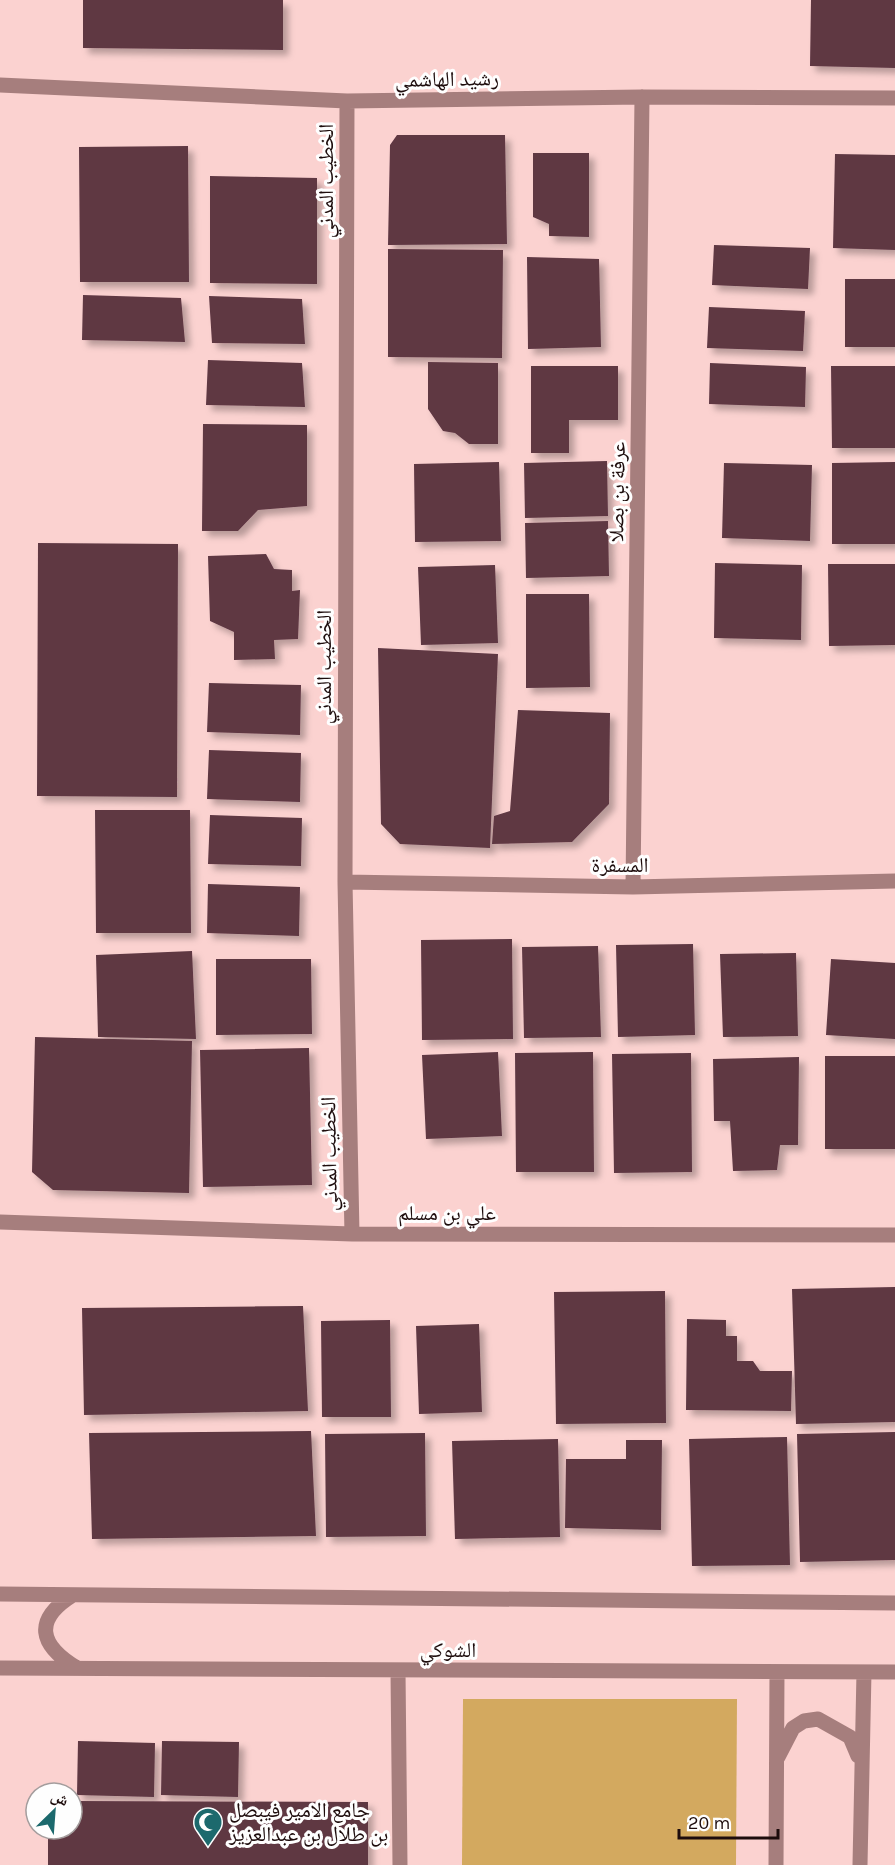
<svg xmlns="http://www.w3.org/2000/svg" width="895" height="1865" viewBox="0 0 895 1865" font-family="Karla,'Noto Naskh Arabic',sans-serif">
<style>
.green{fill:#d3a95f}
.building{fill:#5e3743;filter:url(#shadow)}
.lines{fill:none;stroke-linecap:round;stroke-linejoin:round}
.minor{stroke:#a67e7d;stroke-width:15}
.labels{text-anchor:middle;stroke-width:6;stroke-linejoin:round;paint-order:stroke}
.street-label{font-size:21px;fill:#1d0c0c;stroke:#fefefe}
.poi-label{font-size:21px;fill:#1d0c0c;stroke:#fefefe;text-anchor:start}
</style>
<defs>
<filter id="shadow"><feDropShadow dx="5.5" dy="5.5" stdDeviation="3" flood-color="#0004"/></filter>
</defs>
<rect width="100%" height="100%" fill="#fbd2d0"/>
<path class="green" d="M463,1699H737L736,1865H462Z"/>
<path class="building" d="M83,0H283V50L83,48Z
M811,0H895V68L810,66Z
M397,135H505L507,244L388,245L390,145Z
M188,146L189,282H80L79,147Z
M533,153H589V237L549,236V224L533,217Z
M835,154L895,155V250L833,248Z
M210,176L317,178V284L210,283Z
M714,245L810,248L808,289L712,285Z
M388,249L503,250L502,358L388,357Z
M527,257L599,259L601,347L528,349Z
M845,279H895V347H845Z
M83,295L181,298L185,342L82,340Z
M209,296L302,299L305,344L212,343Z
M709,307L805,311L803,351L707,348Z
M208,360L302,363L305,407L206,405Z
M428,362L498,363V444H469L455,433L443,431L428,409Z
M710,363L806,367L805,407L709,404Z
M531,366H618V420H569V453H531Z
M831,366H895V448H832Z
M203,424L307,425V506L258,510L238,531H202Z
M607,461L608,516L525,518L524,463Z
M499,462L501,541L415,542L414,464Z
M895,462V544H832V463Z
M724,463L812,465L810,541L722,538Z
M608,521L609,576L526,578L525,523Z
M38,543L178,544L177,797L37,796Z
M266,554L274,569L292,570V591L300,590L298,639L274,640L275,659L234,660V632L210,621L208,556Z
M715,563L802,565L801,640L714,638Z
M828,564H895V645L829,646Z
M495,565L498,643L421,645L418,567Z
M526,594H589L590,687L526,688Z
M378,648L498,654L490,848L400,844L381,824Z
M209,683L301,685L300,735L207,732Z
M518,710L610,713L609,804L572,842L492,844L494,816L510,811Z
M209,750L301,753L300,802L207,799Z
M95,810H190L191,933H96Z
M210,815L302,818L301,866L208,864Z
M208,884L300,887L299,936L207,933Z
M512,939L513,1039L422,1040L421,940Z
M693,944L695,1035L618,1037L616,945Z
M598,946L601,1037L524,1038L522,947Z
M192,951L196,1039L98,1037L96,955Z
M796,953L798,1036L723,1037L720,954Z
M216,959H311L312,1034L216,1035Z
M831,959L895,963V1039L826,1035Z
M35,1037L192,1041L189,1193L53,1190L32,1172Z
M309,1048L312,1185L203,1187L200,1050Z
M498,1052L502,1136L426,1139L422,1055Z
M593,1052L594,1172H516L515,1053Z
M691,1053L692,1172L614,1173L612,1054Z
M825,1056H895V1149H825Z
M799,1057L798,1145H780L777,1170L733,1171L730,1121H714L713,1059Z
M895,1287V1422L796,1424L792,1289Z
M665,1291L666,1423L556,1424L554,1292Z
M303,1306L308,1411L84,1415L82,1308Z
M687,1319L726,1320V1336H737V1361H753L760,1371H792L791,1411L686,1410Z
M390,1320L391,1417H322L321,1321Z
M479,1324L482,1412L419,1414L416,1326Z
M311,1431L316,1536L92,1539L89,1433Z
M895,1432V1560L800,1562L797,1434Z
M425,1433L426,1536L326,1537L325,1434Z
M787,1437L790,1565L692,1566L689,1439Z
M558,1439L560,1537L455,1539L452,1441Z
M626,1440H662L661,1530L565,1528L566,1459H626Z
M78,1741L155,1743L154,1797L77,1795Z
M162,1741L239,1742L238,1797L161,1795Z
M72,1801L368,1802V1865H48V1829H72Z"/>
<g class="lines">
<path class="minor" d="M0,85L347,101L642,97L895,98
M347,101L345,882L352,1234
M345,882L633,887L895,881
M633,887L642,97
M0,1222L352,1234L895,1235
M0,1594L895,1603
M73,1595C33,1620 39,1645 77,1668
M0,1668L895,1672
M398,1671L400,1865
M778,1757L793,1728L804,1721L818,1719L850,1737L858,1756
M776,1865L777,1672
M860,1865L864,1672"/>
</g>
<defs>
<g id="mosque-pin" transform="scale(1.5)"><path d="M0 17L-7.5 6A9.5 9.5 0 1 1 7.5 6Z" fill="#1c696d" stroke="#fefefe"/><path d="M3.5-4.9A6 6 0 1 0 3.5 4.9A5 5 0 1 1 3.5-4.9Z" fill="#fff"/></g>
</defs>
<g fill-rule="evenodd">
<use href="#mosque-pin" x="208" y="1822"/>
</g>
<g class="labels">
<g class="street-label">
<text transform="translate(447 79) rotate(-1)" y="7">رشيد الهاشمي</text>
<text transform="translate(326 181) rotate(-90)" y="7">الخطيب المدني</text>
<text transform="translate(617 492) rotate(-89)" y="7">عرفة بن بصلا</text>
<text transform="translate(324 667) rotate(-90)" y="7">الخطيب المدني</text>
<text x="620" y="872">المسفرة</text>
<text transform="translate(329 1154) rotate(-91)" y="7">الخطيب المدني</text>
<text x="447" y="1220">علي بن مسلم</text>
<text x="448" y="1657">الشوكي</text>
</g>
<g class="poi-label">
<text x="229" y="1817">جامع الامير فيبصل<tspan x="229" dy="24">بن طلال بن عبدالعزيز</tspan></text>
</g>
</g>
<g transform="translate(54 1811) rotate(25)"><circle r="28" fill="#fefefe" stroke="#a49d9d" stroke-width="1.5"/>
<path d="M0-4.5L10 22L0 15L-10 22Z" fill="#1c696d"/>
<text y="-9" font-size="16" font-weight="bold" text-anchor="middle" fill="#1d0c0c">ش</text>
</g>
<path d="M679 1829v9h99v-9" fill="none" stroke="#1d0c0c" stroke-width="3"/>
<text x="688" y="1829" font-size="18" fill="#1d0c0c" stroke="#fefefe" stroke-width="4.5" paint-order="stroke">20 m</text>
</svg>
